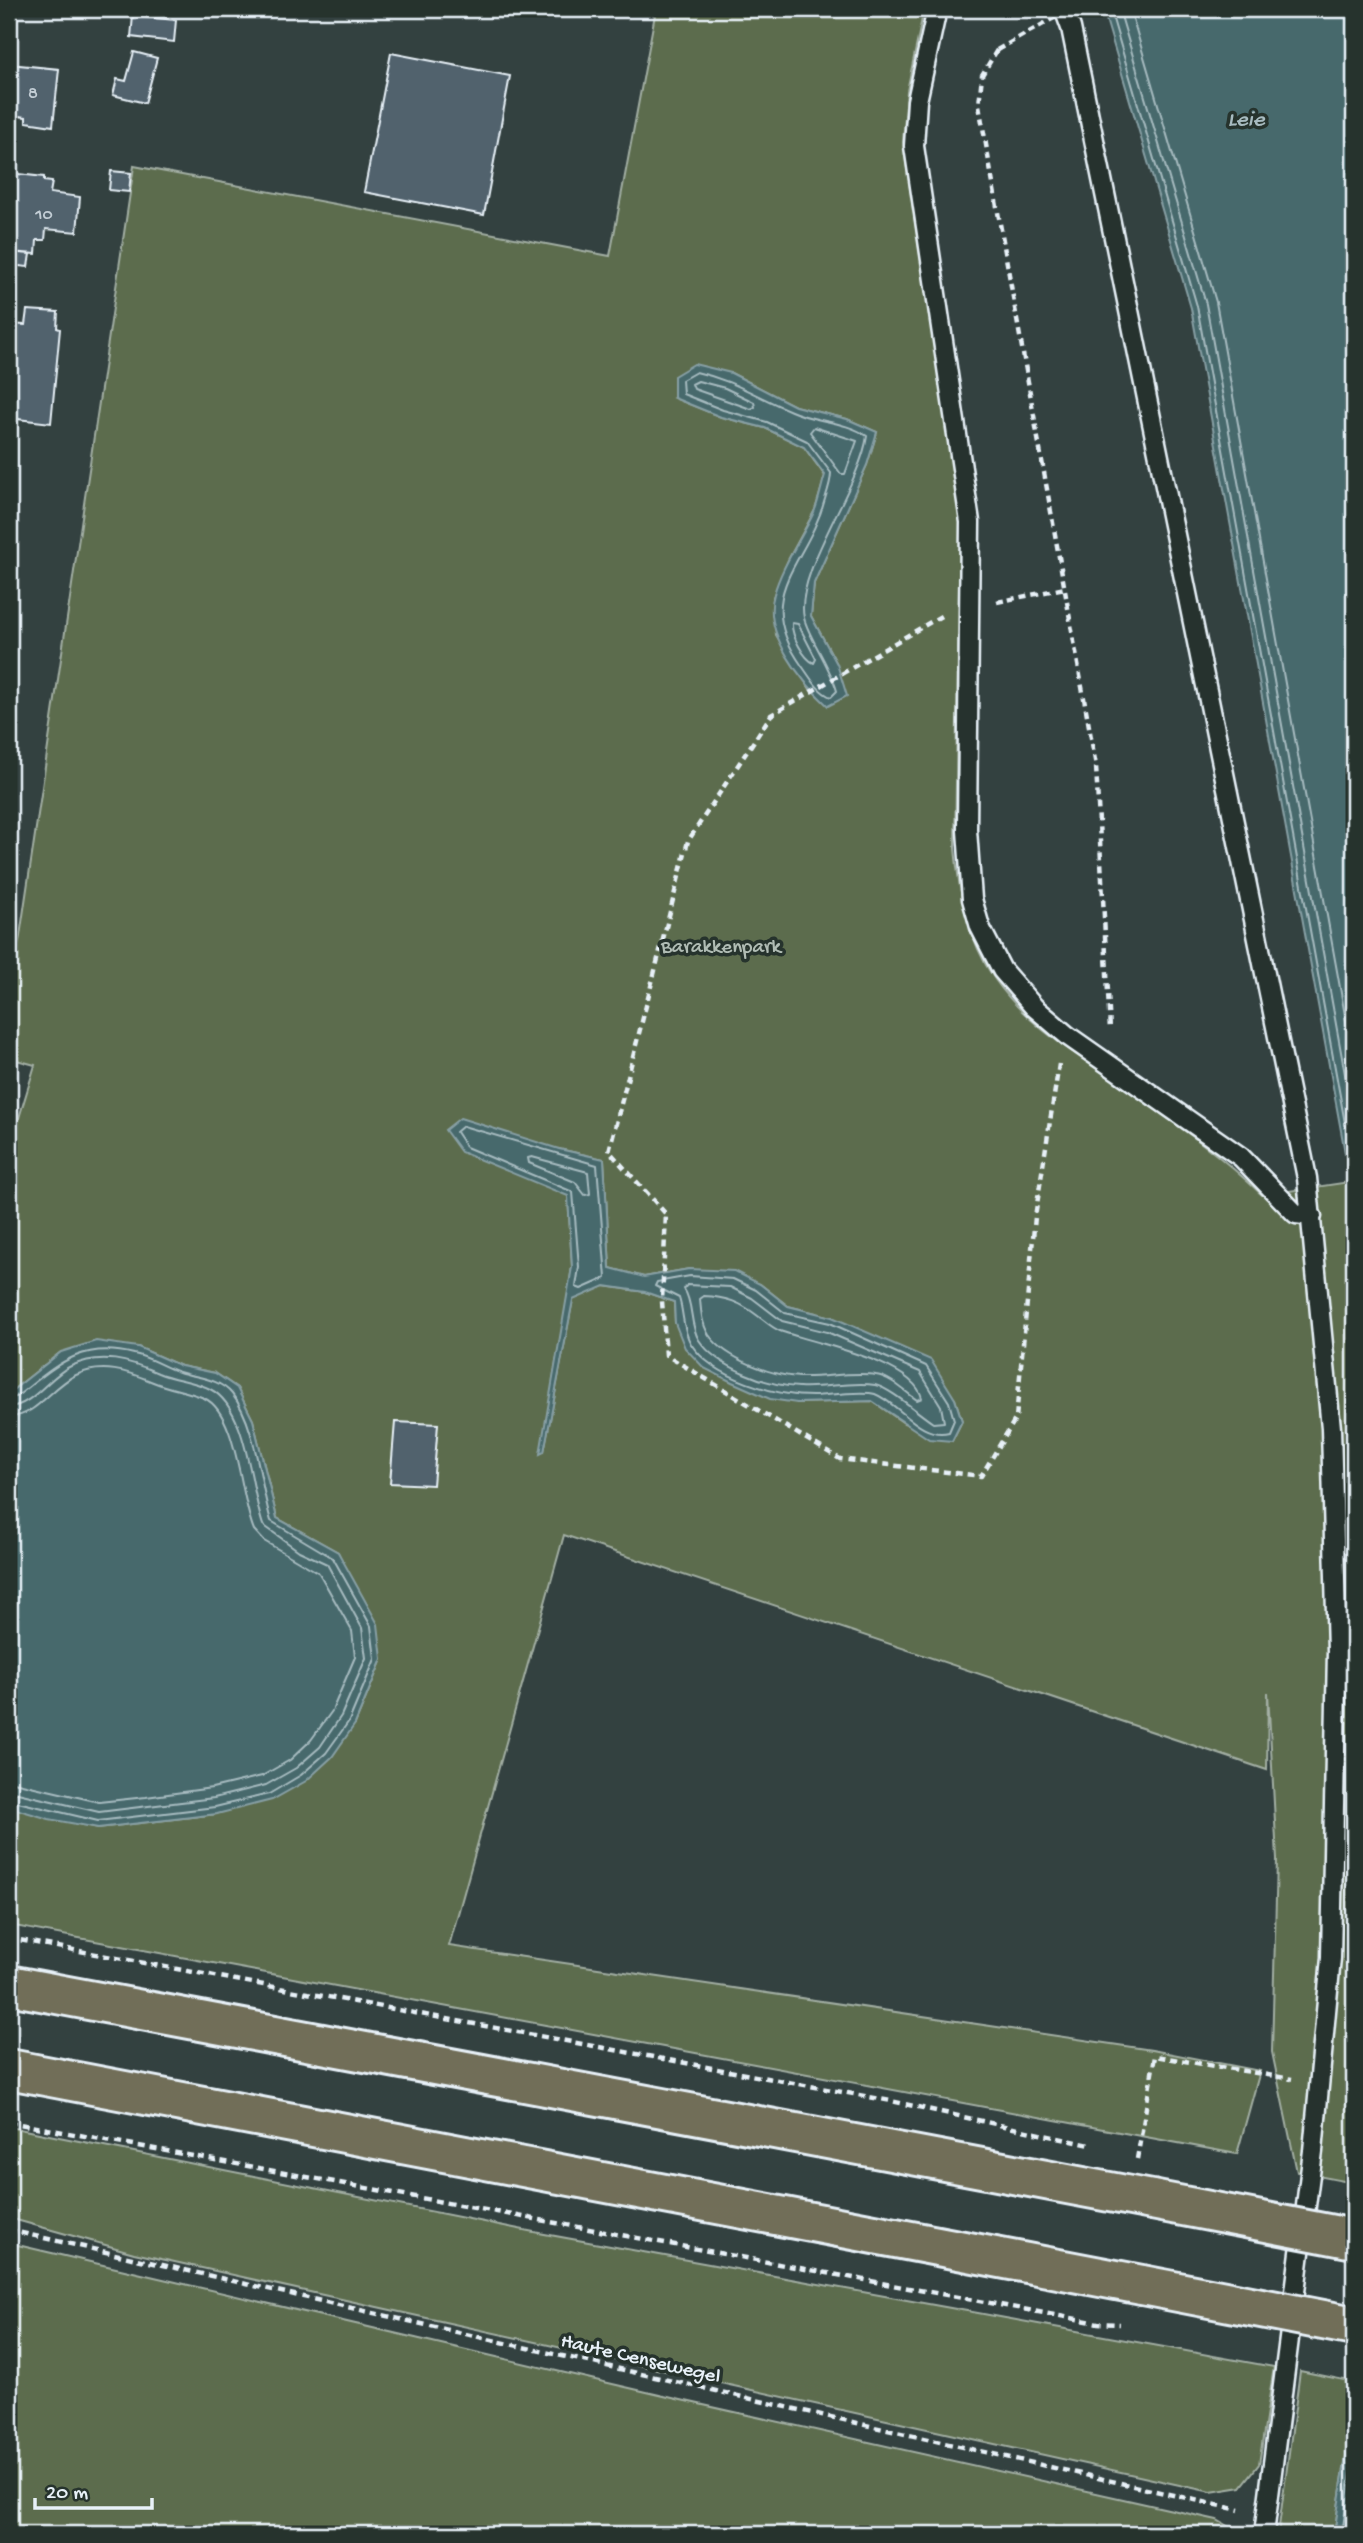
<svg xmlns="http://www.w3.org/2000/svg" width="1363" height="2543" viewBox="0 0 1363 2543" font-family="'Gochi Hand',sans-serif">
<style>
.green{fill:#5c6c4e;stroke:#a2aea3;stroke-width:2;fill-rule:evenodd}
.water{fill:#46696c;stroke:#879fa4;stroke-width:2}
.lines{fill:none;stroke-linecap:round;stroke-linejoin:round}
.shore{stroke:#a7bbc0;stroke-width:2}
.building{fill:#51626d;stroke:#e8f1f8;stroke-width:2}
.lane-casing{stroke:#e8f1f8;stroke-width:23}
.highway-casing{stroke:#e8f1f8;stroke-width:44}
.path{stroke:#e8f1f8;stroke-width:4.5;stroke-dasharray:7 5;stroke-linecap:butt}
.lane{stroke:#26332d;stroke-width:18}
.highway{stroke:#716e59;stroke-width:38}
.highway-bridge-casing{stroke:#e8f1f8;stroke-width:44;stroke-linecap:butt}
.path-bridge{stroke:#e8f1f8;stroke-width:4.5;stroke-dasharray:7 5;stroke-linecap:butt}
.highway-bridge{stroke:#716e59;stroke-width:38}
.labels{text-anchor:middle;stroke-width:7;stroke-linejoin:round;paint-order:stroke}
.number-label{font-size:18px;fill:#c2cdd5}
.park-label{font-size:21px;fill:#b0bcb4;stroke:#26332d}
.street-label{font-size:21px;fill:#e8f1f8;stroke:#26332d}
.water-label{font-size:23px;font-style:italic;fill:#a7bbc0;stroke:#26332d}
</style>
<rect width="100%" height="100%" fill="#334140"/>
<filter id="ink" filterUnits="userSpaceOnUse"><feTurbulence type="fractalNoise" baseFrequency=".0143" numOctaves="2"/><feDisplacementMap in="SourceGraphic" scale="14" xChannelSelector="R" yChannelSelector="G"/><feConvolveMatrix kernelMatrix="1 2 1 2 8 2 1 2 1" color-interpolation-filters="sRGB"/></filter>
<g filter="url(#ink)">
<path class="green" d="M656,9H924L907,91L903,142L960,519L955,848C959,894 968,939 994,978C1022,1019 1062,1045 1102,1072C1157,1111 1213,1147 1262,1195L1349,1182L1354,1202V2183L1297,2172L1272,2052L1277,1859L1268,1692L1267,1770L564,1535L449,1946L1152,2050L1260,2071L1237,2154L9,1925V1807L98,1828L217,1814L355,1724L382,1659L338,1552L277,1518L253,1420L237,1388L215,1373L181,1366L138,1347L61,1352L9,1393V1151L35,1065L9,1058V989L20,936L134,166L610,256ZM731,373L795,406L847,419L877,432L867,465L814,583L811,616L837,664L810,689L776,635L773,597L788,560L815,510L825,476L804,447L765,428L721,417L674,398ZM559,1149L604,1159L610,1268L644,1277L689,1269L760,1284L788,1306L832,1317L955,1399L962,1421L952,1441L904,1423L872,1401L797,1403L675,1323L674,1302L645,1292L604,1286L573,1299L544,1451L572,1267L568,1196Z
M9,2127L539,2233L1274,2367L1259,2464L1241,2487L1211,2492L134,2253L9,2218Z
M9,2243L681,2400L1217,2520L1241,2534H9Z
M1300,2371L1354,2382V2404L1334,2534H1278Z"/>
<path class="water" d="M1103,9H1354V1202L1191,308Z
M694,364L731,373L795,406L847,419L877,432L867,465L814,583L811,616L837,664L847,696L828,706C802,682 762,633 774,594C782,565 801,540 814,512C819,501 821,487 825,475L804,447L765,428L721,417L674,398V376Z
M460,1118L559,1149L604,1159L610,1268L644,1277L689,1269L734,1271L760,1284L788,1306L832,1317L931,1360L955,1399L962,1421L952,1441L929,1439L872,1401L797,1403L770,1399L732,1382L704,1368L685,1348L675,1323L674,1302L645,1292L605,1286L573,1300L544,1452L540,1454L572,1267L568,1196L461,1152L445,1130Z
M96,1341L138,1347L181,1366L215,1373L237,1388L253,1420L277,1518L338,1552L378,1624L382,1659L355,1724L332,1757L306,1781L272,1800L217,1814L98,1828L49,1819L9,1807V1393L61,1352Z
M1354,2404V2534H1334Z"/>
<g class="lines">
<path class="shore" d="M1110,9L1197,306L1354,1173
M1119,9L1206,304L1354,1124
M1130,9L1216,302L1354,1065
M696,372C733,380 757,397 791,411C815,422 845,421 867,436C860,487 794,572 804,618C809,638 830,666 837,691L831,697C818,692 810,677 802,666C750,593 807,566 825,499C828,490 831,481 831,473L807,441L767,422L723,410L683,394L682,380Z
M698,381L725,388L754,402L755,407L751,409L694,389L692,384Z
M814,427L857,441L845,474H841L810,432Z
M792,623L798,624L816,659L814,663C804,659 791,635 792,623Z
M463,1126L597,1165L606,1278L581,1289L576,1287L579,1267L573,1192L466,1147L456,1132Z
M532,1157L588,1172L590,1194L585,1195L575,1182L529,1163L528,1158Z
M690,1276L733,1279L756,1290L785,1313L830,1323L926,1366L949,1402L954,1420L949,1432C920,1440 899,1403 875,1394C863,1390 830,1395 816,1396C778,1397 713,1378 691,1344C682,1329 684,1313 679,1298L655,1286L657,1282Z
M687,1285L730,1287L752,1298L782,1321L827,1332L920,1372L941,1406L944,1422L933,1423C919,1414 890,1388 875,1385C851,1381 823,1389 799,1387C768,1386 717,1367 699,1340C689,1324 694,1304 684,1289Z
M704,1296C726,1297 740,1302 758,1316C765,1321 772,1328 780,1331C813,1343 913,1361 922,1398L917,1400C905,1392 891,1377 876,1375C852,1371 825,1378 800,1377C773,1376 726,1359 709,1335C702,1324 701,1312 700,1299Z
M9,1398L16,1397C56,1366 80,1340 134,1354C150,1357 163,1367 179,1372C197,1378 219,1378 232,1394C256,1424 260,1484 271,1521L333,1558L371,1626L375,1659L349,1721L326,1753L301,1775L269,1794L215,1807L98,1821L9,1800
M9,1407C33,1406 50,1375 71,1366C101,1352 129,1360 158,1373C175,1380 194,1381 210,1389C248,1408 250,1488 263,1525L299,1551L327,1564L362,1628L366,1658L341,1716L320,1747L296,1768L266,1785L214,1798L99,1812L9,1791
M9,1417C36,1417 52,1386 76,1375C102,1363 127,1371 153,1382C169,1389 188,1391 204,1398C238,1413 240,1498 254,1530L264,1541L319,1573L352,1631L355,1657L332,1711L311,1740L290,1760L262,1776L212,1788L146,1797L99,1802L9,1781
M1342,2534L1354,2451"/>
</g>
<path class="building" d="M133,16L176,20L174,42L131,37Z
M134,52L157,58L145,103L113,95L117,79L126,81Z
M391,53L510,76L484,215L364,192Z
M9,64L59,69L53,126L26,122V117L9,115Z
M111,171L131,173L129,192L109,190Z
M9,173L44,177V181L52,182L50,193L80,197L77,232L46,229L45,240H37L36,254L9,252Z
M9,252L30,254L28,267L9,265Z
M27,310L58,312L57,328L60,329L51,423L9,418V324L25,325Z
M395,1422L438,1424L433,1485L390,1483Z"/>
<g class="lines">
<g class="lane-casing">
<path id="lane" d="M937,9L917,101L914,146L970,522L967,830L972,899L980,927L1002,970L1034,1007L1068,1036L1241,1157L1296,1214L1312,1216
M1064,9L1071,28L1307,1178L1331,1428L1337,1651L1331,1958L1313,2151L1264,2534"/>
</g>
<g class="highway-casing">
<path id="highway" d="M9,1985L1152,2200
M9,2069L1142,2285"/>
</g>
<path class="path" d="M997,50L982,75L979,105L1096,766L1110,1030
M997,602L1065,588
M941,616L771,715L688,841L609,1151L666,1214L662,1301L666,1355L840,1459L981,1476L1016,1418L1035,1217L1059,1064
M9,1938L891,2101L1090,2145
M9,2122L1098,2323L1120,2324
M1137,2159L1155,2056L1292,2079
M9,2230L1239,2510"/>
<use href="#lane" class="lane"/>
<use href="#highway" class="highway"/>
<g class="highway-bridge-casing">
<path id="highway-bridge" d="M1152,2200L1354,2239
M1142,2285L1354,2326"/>
</g>
<path class="path-bridge" d="M997,50L1070,9"/>
<use href="#highway-bridge" class="highway-bridge"/>
</g>
</g>
<g class="labels">
<g class="number-label">
<text x="33" y="98">8</text>
<text x="44" y="219">10</text>
</g>
<g class="park-label">
<text x="721" y="952">Barakkenpark</text>
</g>
<g class="street-label">
<text transform="translate(641 2357) rotate(13)" y="7">Haute Censewegel</text>
</g>
<g class="water-label">
<text x="1246" y="125">Leie</text>
</g>
</g>
<rect width="1363" height="2543" fill="none" stroke="#26332d" stroke-width="35"/>
<rect x="18" y="18" width="1328" height="2508" fill="none" stroke="#e8f1f8" stroke-width="2.5" filter="url(#ink)"/>
<path d="M35 2498v10h117v-10" fill="none" stroke="#e8f1f8" stroke-width="3.5"/>
<text x="46" y="2498" font-size="21" fill="#e8f1f8" stroke="#26332d" stroke-width="5" paint-order="stroke">20 m</text>
</svg>
